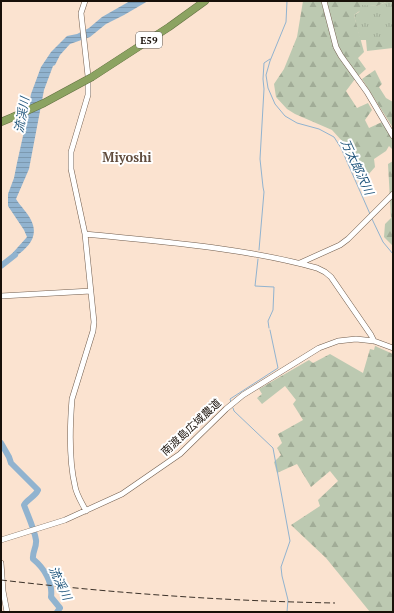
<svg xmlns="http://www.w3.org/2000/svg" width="394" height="613" viewBox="0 0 394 613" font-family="'PT Serif','Noto Sans JP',serif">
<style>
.grass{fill:url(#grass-tufts)}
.forest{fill:url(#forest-firs)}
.water{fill:url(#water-rules)}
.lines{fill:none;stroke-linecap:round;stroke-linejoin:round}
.stream{stroke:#91b3cf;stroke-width:1}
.river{stroke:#91b3cf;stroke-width:6}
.minor-casing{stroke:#715d4d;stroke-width:6}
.highway-casing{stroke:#637042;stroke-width:8}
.minor{stroke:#fff;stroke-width:5}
.highway{stroke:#8ca361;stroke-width:7}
.rail{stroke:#3c3229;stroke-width:1;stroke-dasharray:6 3;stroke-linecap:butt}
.highway-bridge-casing{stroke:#637042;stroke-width:8;stroke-linecap:butt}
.highway-bridge{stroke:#8ca361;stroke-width:7}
.labels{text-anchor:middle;stroke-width:4;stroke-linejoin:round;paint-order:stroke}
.shield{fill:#fff;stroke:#5d5853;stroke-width:1}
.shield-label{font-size:10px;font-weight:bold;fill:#181009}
.street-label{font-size:11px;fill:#181009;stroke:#fff}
.water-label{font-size:12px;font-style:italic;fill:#1d537a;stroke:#fff}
.quarter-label{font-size:13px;font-weight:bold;fill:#614d3e;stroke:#fff}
</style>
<defs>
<pattern id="grass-tufts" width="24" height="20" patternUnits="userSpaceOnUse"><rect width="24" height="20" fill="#bcc9b1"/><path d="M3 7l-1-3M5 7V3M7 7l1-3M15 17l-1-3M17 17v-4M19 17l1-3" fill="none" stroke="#a1ac97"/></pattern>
<pattern id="forest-firs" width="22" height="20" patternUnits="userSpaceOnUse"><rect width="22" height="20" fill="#bcc9b1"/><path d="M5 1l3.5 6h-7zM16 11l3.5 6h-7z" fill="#a1ac97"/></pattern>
<pattern id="water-rules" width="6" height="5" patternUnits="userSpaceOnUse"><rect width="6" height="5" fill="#91b3cf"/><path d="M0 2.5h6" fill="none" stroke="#7c99b0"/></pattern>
</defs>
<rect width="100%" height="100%" fill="#fbe3d0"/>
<path class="grass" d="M386,2H393V40H360L354,15L359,12L362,4L377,6Z"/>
<path class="forest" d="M303,1H393V2H386L377,6L362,5L361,10L354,15L364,52L358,58L366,69L355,79L346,91L357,108L368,103L372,110L365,120L369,128L382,122L393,141V150L389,146L386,151L374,159L375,167L368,175L370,179L362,189L342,141L332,130L295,114L287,109L276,97L274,84L284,69L297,37Z
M366,40H393V48L367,51Z
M375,70L382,84L379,87L386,98L393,102V128L362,79Z
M393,161V246L384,237L385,224L391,218L388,164Z
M375,346L393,354V612H370L326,558L291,525L320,506L318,500L338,481L330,471L311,487L297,464L277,473L274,462L281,455L277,448L282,443L278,434L303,420L293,404L296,400L285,386L262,404L257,398L262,394L259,389L309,360L313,363L330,354L363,373L370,349L374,350Z"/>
<path class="water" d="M130,1H148L124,15L106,24L90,37L70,44L60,55L55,65L53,66L44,90L29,169L16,199C21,207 28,213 31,220C41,240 23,251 10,261L9,257L27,237L24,230L8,206V194L14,178L17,163L25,127L31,94L41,67L51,52L67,36L77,34L89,28L102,17Z"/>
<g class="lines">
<path class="stream" d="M287,1L286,22L270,61L266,75L268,88L275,104L285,116L297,123L319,129L334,137L341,148L370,214
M372,219L383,242L393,254
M259,250L264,192L263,187L260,159L264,89L263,79L264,63L270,59
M258,259L255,286L274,287L273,310L268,321L269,328
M231,402L230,399L278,368L270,330
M233,408L234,411L273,448L290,541L281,567L282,576L288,600L287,612"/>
<path class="river" d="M1,266L15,255
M1,443L9,457L11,463L38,490C35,497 27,499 24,505C28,516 34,528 36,540C37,547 32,552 33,559C44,568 53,582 51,597L60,608L57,612"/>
<g class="minor-casing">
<path id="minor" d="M85,1L81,13L88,76V95L71,152V169L85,234L94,322L93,331L72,399C70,424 69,461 75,486C76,494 82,503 86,511
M324,1L336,47L341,56L367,92L393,136
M85,234C162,242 241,247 317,268L325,272L331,277L371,335L374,341
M300,263L340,245L348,239L393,194
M1,296L91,291
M1,540L65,520L122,494L180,454L226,409L243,395L319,348L338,341L356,339L374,341L393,348
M1,563L3,591L7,612"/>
</g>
<g class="highway-casing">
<path id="highway" d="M92,77L169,27L205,1
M1,122L13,117"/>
</g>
<use href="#minor" class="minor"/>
<use href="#highway" class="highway"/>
<path class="rail" d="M1,580C112,593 223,601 335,603"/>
<g class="highway-bridge-casing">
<path id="highway-bridge" d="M13,117L44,103L92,77"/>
</g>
<use href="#highway-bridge" class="highway-bridge"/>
</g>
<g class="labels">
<rect class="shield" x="136" y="32" width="26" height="16" rx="3"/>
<g class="shield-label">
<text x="149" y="44">E59</text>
</g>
<g class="street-label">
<text transform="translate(191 427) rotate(-43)" y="4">南渡島広域農道</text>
</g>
<g class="water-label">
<text transform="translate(22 115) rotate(-80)" y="4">流渓川</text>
<text transform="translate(357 167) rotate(65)" y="4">万太郎沢川</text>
<text transform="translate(60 583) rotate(65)" y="4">流渓川</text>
</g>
<g class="quarter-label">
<text x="127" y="162">Miyoshi</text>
</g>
</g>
<rect width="394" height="613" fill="none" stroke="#181009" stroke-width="4"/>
</svg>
